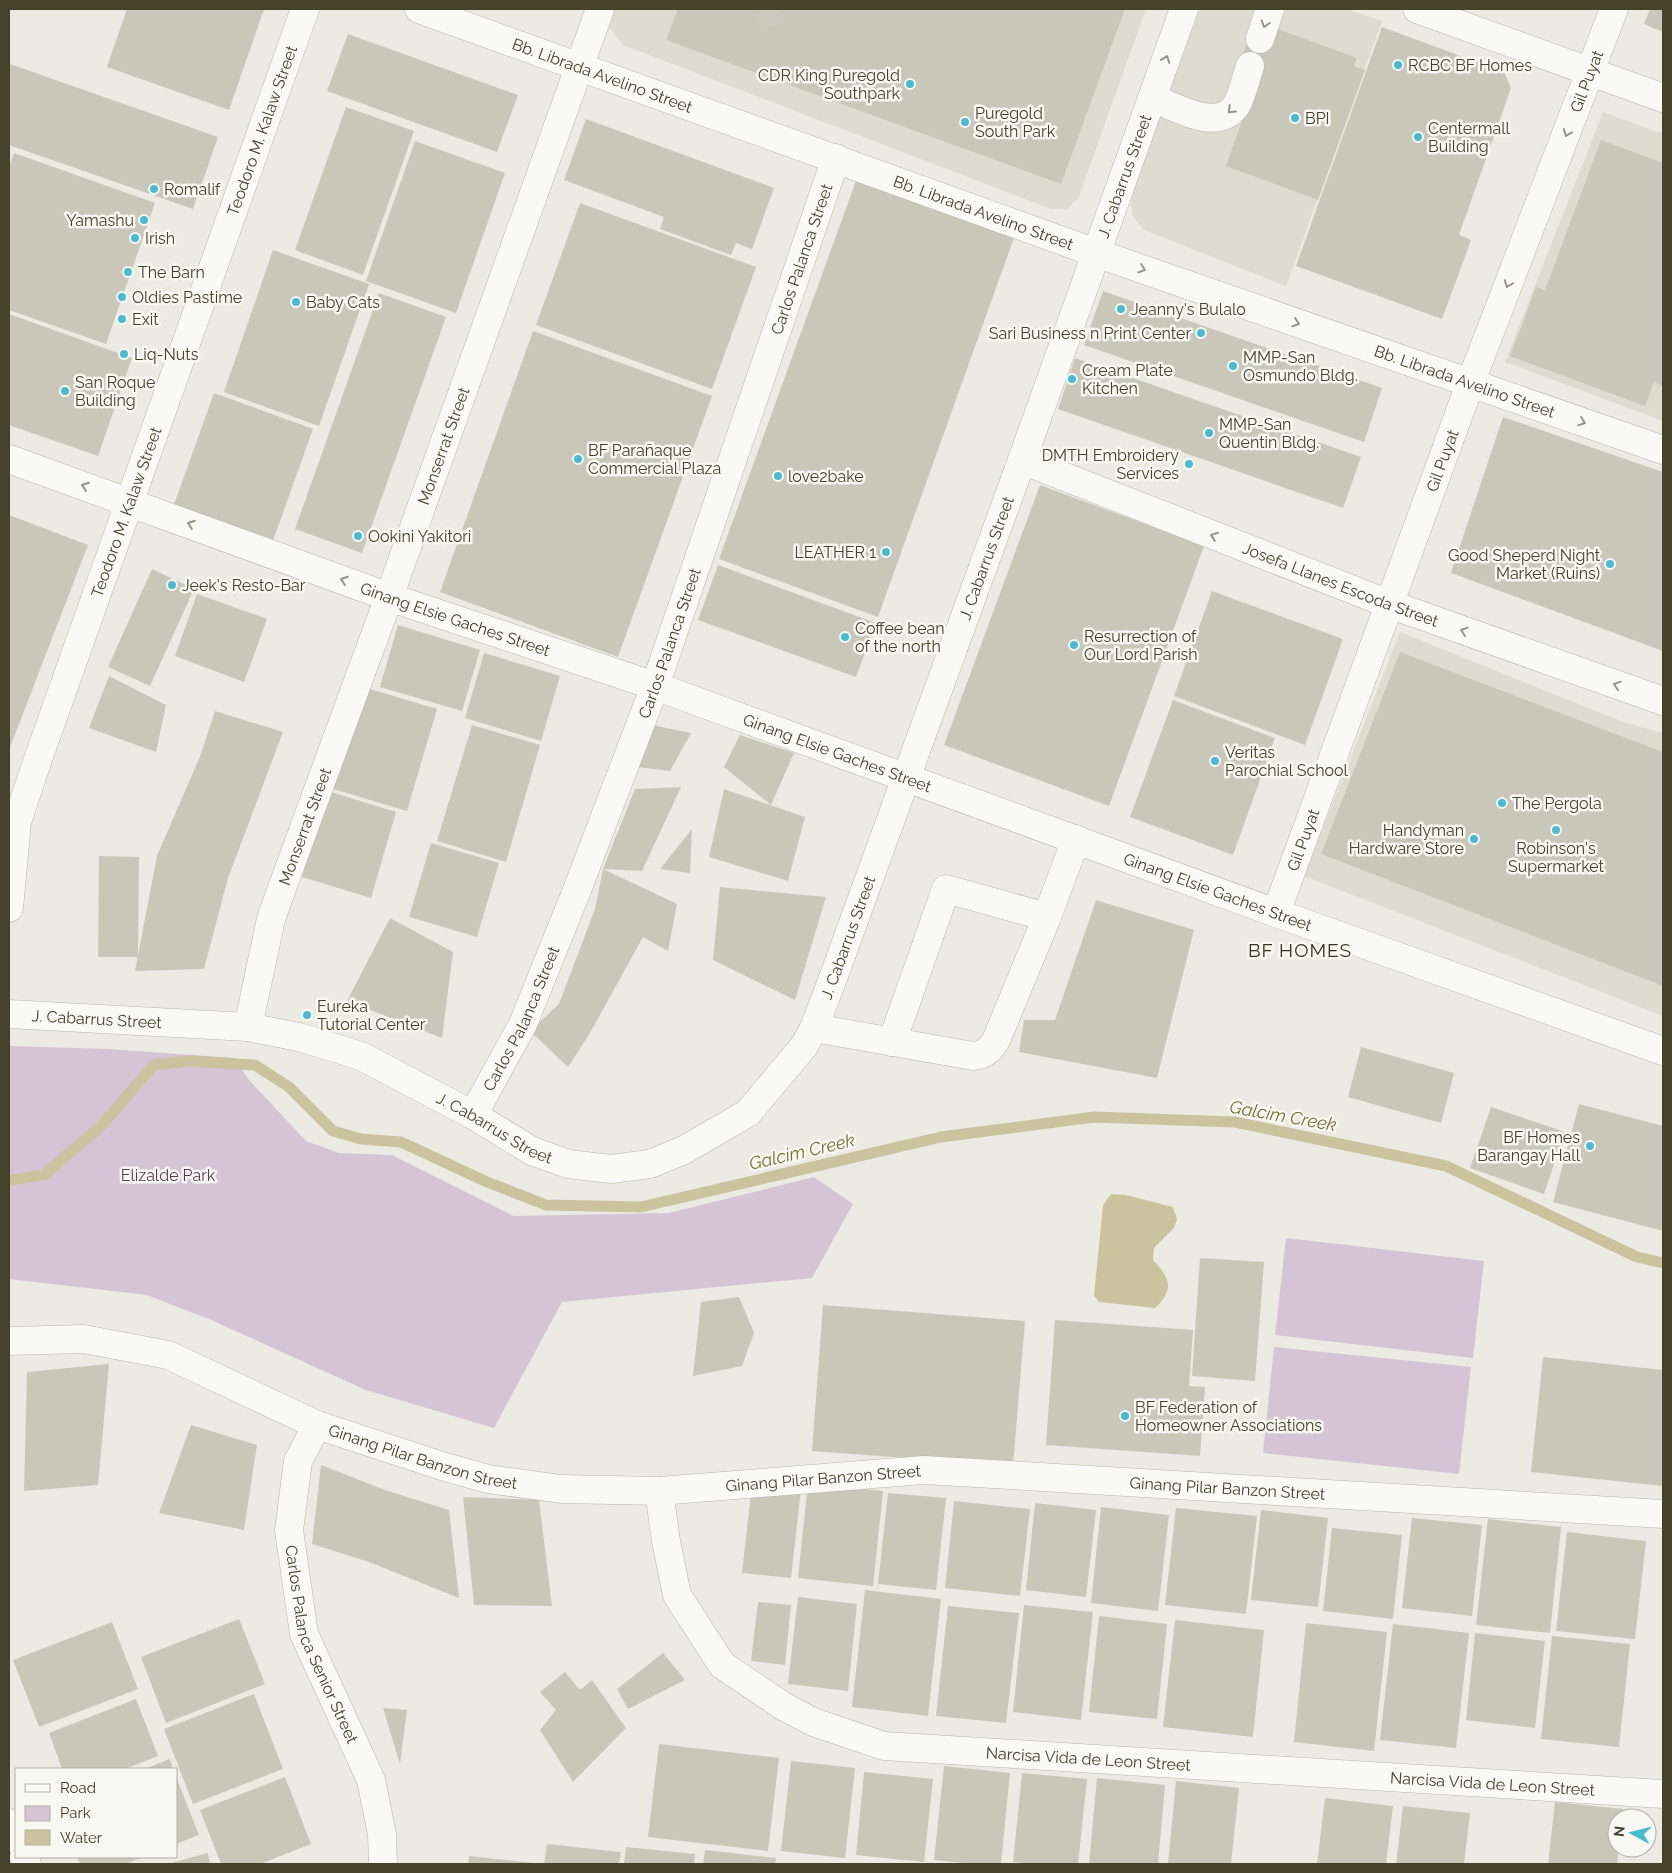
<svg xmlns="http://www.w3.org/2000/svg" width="1672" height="1873" viewBox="0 0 1672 1873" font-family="Raleway,sans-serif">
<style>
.built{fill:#dddcd1}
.green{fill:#d5c4d5}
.water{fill:#cbc39e}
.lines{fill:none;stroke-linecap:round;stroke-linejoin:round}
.stream{stroke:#cbc39e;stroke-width:11}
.building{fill:#c9c7ba}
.minor-tunnel{stroke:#cac9be;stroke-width:28;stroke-dasharray:28 14;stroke-linecap:butt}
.minor-casing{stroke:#b6b5a8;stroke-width:29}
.minor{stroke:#f9f9f6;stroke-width:28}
.oneway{stroke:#959486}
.poi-dot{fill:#49bbd0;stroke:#f8f8f3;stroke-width:2}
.labels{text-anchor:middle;stroke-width:5;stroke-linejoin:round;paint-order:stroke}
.poi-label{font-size:16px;fill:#44422b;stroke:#f8f8f3;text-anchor:start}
.street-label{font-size:16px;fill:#44422b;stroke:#f8f8f3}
.park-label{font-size:16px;fill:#60385b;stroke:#f8f8f3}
.water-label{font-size:18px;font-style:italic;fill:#796f34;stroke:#f8f8f3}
.quarter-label{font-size:19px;letter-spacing:1px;fill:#35341d;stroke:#f8f8f3}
</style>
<rect width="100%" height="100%" fill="#ebebe3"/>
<path class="built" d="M607,9H1146L1078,199L1067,209H1051L623,45L609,27Z
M1200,9H1347L1382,21L1286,286L1144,230L1133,217L1130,197Z
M1603,112L1663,134V421L1505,362Z
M1400,632L1626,723L1663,733V1016L1304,876Z"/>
<path class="green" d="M9,1046L109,1049L234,1058L249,1080L306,1141L339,1153L392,1155L514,1216L669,1213L814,1177L853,1204L812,1278L562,1302L494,1428L366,1390L211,1320L147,1295L9,1279Z
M1286,1238L1484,1261L1473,1358L1275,1335Z
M1274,1347L1471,1367L1459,1474L1263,1453Z"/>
<path class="water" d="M1111,1194L1126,1195L1173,1207L1177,1219L1174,1228L1154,1248L1153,1260C1170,1278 1175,1289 1155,1308L1099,1302L1094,1296L1103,1205Z"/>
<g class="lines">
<path class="stream" d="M9,1180L44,1175L101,1126L154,1065L189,1061L255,1065L289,1087L333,1131L361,1139L401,1142L487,1182L546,1205L641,1207L941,1137L1094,1117L1235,1122L1446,1166L1637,1257L1663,1263"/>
</g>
<path class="building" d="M127,9H264L229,110L107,67Z
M678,9H1125L1061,184L666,40Z
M1650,9H1663V32L1644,24Z
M1382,27L1504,72L1511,88L1459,235L1471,240L1442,319L1296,266Z
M1275,28L1357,58L1354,66L1365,70L1318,200L1226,166L1260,70L1240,62L1250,35Z
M348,34L518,95L497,152L327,91Z
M10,64L218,137L193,209L9,145Z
M346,107L414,131L363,275L295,250Z
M586,119L774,188L752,249L736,243L731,255L660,229L664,217L564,180Z
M1601,140L1663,163V386L1654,382L1645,406L1510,356L1536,287L1545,290Z
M415,141L505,173L456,313L366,281Z
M14,153L155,203L106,344L9,310V167Z
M857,178L1015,235L878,617L719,559Z
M580,203L756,267L712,389L536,325Z
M273,250L369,284L319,426L224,392Z
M1103,291L1382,388L1364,442L1084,345Z
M379,293L446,317L362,553L295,529Z
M9,314L132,358L98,456L9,425Z
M533,331L712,396L618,657L440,592Z
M1075,358L1361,457L1343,508L1058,409Z
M214,393L313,429L271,546L172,510Z
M1503,417L1663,472V651L1451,573Z
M1040,485L1204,546L1109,806L944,745Z
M9,515L88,545L9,750Z
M718,565L876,623L856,677L698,620Z
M152,569L194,589L150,686L108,667Z
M1212,591L1343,639L1305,745L1174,696Z
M197,594L267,619L244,682L175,656Z
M398,625L480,650L462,711L380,687Z
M1400,652L1663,752V986L1321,854Z
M484,653L560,676L541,741L465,718Z
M109,676L166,705L156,752L89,728Z
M360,686L437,709L407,811L330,788Z
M1173,700L1275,738L1233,855L1130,817Z
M215,711L283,732L228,878L204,969L135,971L157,856L201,754Z
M472,725L540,745L506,862L437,841Z
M652,725L691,733L670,771L638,767Z
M740,735L794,753L771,805L724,767Z
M681,787L642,871L603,869L635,789Z
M724,789L805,817L788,881L709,857Z
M328,791L396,812L371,898L302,877Z
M692,829L690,873L660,869Z
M431,843L499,863L477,937L409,917Z
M99,856L139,857L138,957H98Z
M603,869L677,904L668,951L643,937L590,1033L568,1067L530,1031L559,1004L595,909Z
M720,887L826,897L795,1000L713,960Z
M1096,900L1194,930L1157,1078L1019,1052L1024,1020H1055Z
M390,918L453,952L442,1038L347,1001Z
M1361,1047L1454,1073L1441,1123L1348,1097Z
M1579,1104L1663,1126V1231L1553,1202Z
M1491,1107L1565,1132L1544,1194L1470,1168Z
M1200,1258L1264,1262L1255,1381L1192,1376Z
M739,1297L754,1333L742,1366L693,1376L701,1302Z
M823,1305L1025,1321L1013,1466L812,1451Z
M1055,1320L1193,1330L1189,1386L1205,1387L1200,1456L1046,1445Z
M1543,1357L1663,1370V1486L1531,1472Z
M109,1364L98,1485L24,1491L27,1372Z
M191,1425L257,1445L244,1530L159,1513Z
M321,1465L385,1490L449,1510L459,1598L369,1562L312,1544Z
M808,1483L883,1491L873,1586L798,1578Z
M752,1484L801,1489L791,1578L742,1573Z
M888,1493L946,1498L936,1590L878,1584Z
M463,1497L539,1500L552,1606L474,1605Z
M954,1501L1030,1509L1020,1596L945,1588Z
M1035,1503L1096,1510L1086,1597L1026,1590Z
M1101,1507L1169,1515L1158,1611L1091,1603Z
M1176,1508L1257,1516L1246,1614L1165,1605Z
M1261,1510L1328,1518L1318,1607L1251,1600Z
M1412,1518L1482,1525L1472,1616L1402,1608Z
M1488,1519L1561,1527L1550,1633L1476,1625Z
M1332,1528L1402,1535L1393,1619L1323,1611Z
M1567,1532L1646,1541L1635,1639L1556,1631Z
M865,1590L941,1599L928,1716L852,1707Z
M798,1597L857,1604L848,1691L788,1684Z
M758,1602L791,1605L785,1665L751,1661Z
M1024,1605L1093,1612L1081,1720L1013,1712Z
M948,1606L1019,1613L1006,1723L936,1716Z
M1099,1616L1167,1624L1157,1719L1089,1712Z
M239,1619L265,1684L166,1723L141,1657Z
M1175,1620L1264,1630L1253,1737L1163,1727Z
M112,1622L138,1689L39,1727L13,1660Z
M1306,1623L1387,1632L1374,1751L1294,1742Z
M1393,1624L1469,1633L1456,1748L1380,1740Z
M1475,1633L1545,1641L1535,1728L1466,1720Z
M1552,1636L1630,1644L1619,1747L1541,1739Z
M663,1653L685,1680L628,1709L617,1689Z
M565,1672L580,1690L592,1680L626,1728L573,1782L540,1730L556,1710L540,1692Z
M254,1694L283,1769L193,1804L164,1729Z
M136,1699L158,1756L125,1769H62L49,1733Z
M383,1708L407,1710L400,1764Z
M659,1744L779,1758L768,1851L648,1837Z
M170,1759L173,1769H144Z
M791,1761L855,1768L845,1858L781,1851Z
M944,1766L1010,1773L1001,1864H973L934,1860Z
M864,1772L933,1779L924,1862L856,1855Z
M1022,1773L1087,1779L1078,1864H1033L1013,1862Z
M176,1777L199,1835L176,1844Z
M285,1777L311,1844L260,1864H221L200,1810Z
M1097,1778L1165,1785L1158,1864H1089Z
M1176,1781L1239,1788L1231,1864H1168Z
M1325,1798L1393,1806L1386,1864H1317Z
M1555,1802L1623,1809L1622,1818H1617V1848H1619L1617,1864H1548Z
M1403,1806L1470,1813L1464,1864H1396Z
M547,1844L621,1852L619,1864H544Z
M626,1847L695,1854L694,1864H624Z
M705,1850L776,1858L775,1864H703Z
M208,1853L210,1864H167Z
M469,1856L534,1863V1864H468Z
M77,1857H144L125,1864H80Z"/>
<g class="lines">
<path class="minor-tunnel" d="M761,9L773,13L775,9"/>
<g class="minor-casing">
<g id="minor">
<path id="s1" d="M419,9L1096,253L1663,450"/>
<path d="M1417,9L1663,98"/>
<path d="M1260,39L1270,9"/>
<path d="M1152,98C1176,107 1216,132 1235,107C1242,98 1246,77 1250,66"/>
<path id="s2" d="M9,459L389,597L655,686L1276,913L1663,1051"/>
<path id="s3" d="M1022,460L1389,604L1663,701"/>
<path id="s4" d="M9,908L17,822L37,762L305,9"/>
<path id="s5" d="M1276,913L1470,384L1614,9"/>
<path id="s6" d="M9,1014L248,1027L299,1037L361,1056L473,1115L532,1151L568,1164L611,1169L650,1164L684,1150L748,1113L804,1046L814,1028L833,978L1022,460L1184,9"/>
<path id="s7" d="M248,1027L271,919L286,877L389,597L600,9"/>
<path d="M814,1028L973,1056C985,1055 992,1049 997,1038L1047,917L1076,839"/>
<path d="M892,1042L946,889L1047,917"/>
<path id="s8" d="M473,1115L523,1024L577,890L655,686L836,158"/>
<path id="s9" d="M9,1341L84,1339L168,1355L317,1425L442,1466L488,1479L561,1489L659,1491L924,1470L1663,1514"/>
<path id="s10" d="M317,1425L298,1461L289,1530L304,1634L371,1780L382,1834L383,1864"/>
<path id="s11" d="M659,1491L666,1541L677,1595L722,1665L783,1706L813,1722L884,1746L1663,1794"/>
<path d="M9,1823L16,1839"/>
<path d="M24,1857L27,1864"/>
</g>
</g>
<use href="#minor" class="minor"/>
</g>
<defs><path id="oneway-chevron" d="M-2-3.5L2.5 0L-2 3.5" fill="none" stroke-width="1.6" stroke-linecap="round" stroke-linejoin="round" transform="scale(1.25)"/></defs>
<g class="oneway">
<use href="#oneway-chevron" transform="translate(1265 24) rotate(108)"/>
<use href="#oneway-chevron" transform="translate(1166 59) rotate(-70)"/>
<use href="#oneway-chevron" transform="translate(1231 110) rotate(136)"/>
<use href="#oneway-chevron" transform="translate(1567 133) rotate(111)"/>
<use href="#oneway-chevron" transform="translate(1142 269) rotate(19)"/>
<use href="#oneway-chevron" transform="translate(1508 284) rotate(111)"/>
<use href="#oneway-chevron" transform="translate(1296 323) rotate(19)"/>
<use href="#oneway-chevron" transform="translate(1582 422) rotate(19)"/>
<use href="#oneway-chevron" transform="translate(85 486) rotate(-160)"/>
<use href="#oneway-chevron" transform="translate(191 524) rotate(-160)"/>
<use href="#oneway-chevron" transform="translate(1214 536) rotate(-159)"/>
<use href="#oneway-chevron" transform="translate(344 580) rotate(-160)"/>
<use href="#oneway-chevron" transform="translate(1464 631) rotate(-161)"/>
<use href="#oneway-chevron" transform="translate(1617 685) rotate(-161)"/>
</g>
<g class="poi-dot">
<circle cx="1398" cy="65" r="5"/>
<circle cx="910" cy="84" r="5"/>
<circle cx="1295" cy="118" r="5"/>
<circle cx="965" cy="122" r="5"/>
<circle cx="1418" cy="137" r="5"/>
<circle cx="154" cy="189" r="5"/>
<circle cx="144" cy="220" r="5"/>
<circle cx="135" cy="238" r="5"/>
<circle cx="128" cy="272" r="5"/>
<circle cx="122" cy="297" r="5"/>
<circle cx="296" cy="302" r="5"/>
<circle cx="1121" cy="309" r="5"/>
<circle cx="122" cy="319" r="5"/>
<circle cx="1201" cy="333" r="5"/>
<circle cx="124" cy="354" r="5"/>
<circle cx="1233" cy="366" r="5"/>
<circle cx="1072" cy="379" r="5"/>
<circle cx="65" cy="391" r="5"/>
<circle cx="1209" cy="433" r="5"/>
<circle cx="578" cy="459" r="5"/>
<circle cx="1189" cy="464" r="5"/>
<circle cx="778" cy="476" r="5"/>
<circle cx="358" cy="536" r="5"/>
<circle cx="886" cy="552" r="5"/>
<circle cx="1610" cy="564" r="5"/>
<circle cx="172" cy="585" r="5"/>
<circle cx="845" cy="637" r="5"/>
<circle cx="1074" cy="645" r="5"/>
<circle cx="1215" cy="761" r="5"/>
<circle cx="1502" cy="803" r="5"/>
<circle cx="1556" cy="830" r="5"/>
<circle cx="1474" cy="839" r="5"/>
<circle cx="307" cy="1015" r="5"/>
<circle cx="1590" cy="1146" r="5"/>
<circle cx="1125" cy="1416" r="5"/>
</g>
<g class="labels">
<g class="poi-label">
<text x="1408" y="71">RCBC BF Homes</text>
<text x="900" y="81" text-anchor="end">CDR King Puregold<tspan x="900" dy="18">Southpark</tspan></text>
<text x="975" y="119">Puregold<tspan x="975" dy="18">South Park</tspan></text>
<text x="1305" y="124">BPI</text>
<text x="1428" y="134">Centermall<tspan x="1428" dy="18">Building</tspan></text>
<text x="164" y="195">Romalif</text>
<text x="134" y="226" text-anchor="end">Yamashu</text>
<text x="145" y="244">Irish</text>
<text x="138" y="278">The Barn</text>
<text x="132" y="303">Oldies Pastime</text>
<text x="306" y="308">Baby Cats</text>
<text x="1131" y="315">Jeanny's Bulalo</text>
<text x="132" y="325">Exit</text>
<text x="1191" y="339" text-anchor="end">Sari Business n Print Center</text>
<text x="134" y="360">Liq-Nuts</text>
<text x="1243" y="363">MMP-San<tspan x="1243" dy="18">Osmundo Bldg.</tspan></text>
<text x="1082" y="376">Cream Plate<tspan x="1082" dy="18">Kitchen</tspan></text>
<text x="75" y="388">San Roque<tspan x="75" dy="18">Building</tspan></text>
<text x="1219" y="430">MMP-San<tspan x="1219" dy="18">Quentin Bldg.</tspan></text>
<text x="588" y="456">BF Parañaque<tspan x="588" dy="18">Commercial Plaza</tspan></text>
<text x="1179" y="461" text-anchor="end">DMTH Embroidery<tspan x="1179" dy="18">Services</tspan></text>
<text x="788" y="482">love2bake</text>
<text x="368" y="542">Ookini Yakitori</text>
<text x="876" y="558" text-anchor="end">LEATHER 1</text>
<text x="1600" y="561" text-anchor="end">Good Sheperd Night<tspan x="1600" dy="18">Market (Ruins)</tspan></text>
<text x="182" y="591">Jeek's Resto-Bar</text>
<text x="855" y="634">Coffee bean<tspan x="855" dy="18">of the north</tspan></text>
<text x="1084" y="642">Resurrection of<tspan x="1084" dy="18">Our Lord Parish</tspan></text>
<text x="1225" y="758">Veritas<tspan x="1225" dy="18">Parochial School</tspan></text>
<text x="1512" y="809">The Pergola</text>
<text x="1464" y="836" text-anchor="end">Handyman<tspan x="1464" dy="18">Hardware Store</tspan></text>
<text x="1556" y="854" text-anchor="middle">Robinson's<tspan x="1556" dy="18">Supermarket</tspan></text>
<text x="317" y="1012">Eureka<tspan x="317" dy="18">Tutorial Center</tspan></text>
<text x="1580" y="1143" text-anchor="end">BF Homes<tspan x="1580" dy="18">Barangay Hall</tspan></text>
<text x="1135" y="1413">BF Federation of<tspan x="1135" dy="18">Homeowner Associations</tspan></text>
</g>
<g class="street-label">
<text dy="6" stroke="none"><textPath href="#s1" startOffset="195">Bb. Librada Avelino Street</textPath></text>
<text dy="6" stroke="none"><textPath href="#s5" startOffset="888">Gil Puyat</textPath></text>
<text dy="6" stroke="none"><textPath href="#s4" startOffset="820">Teodoro M. Kalaw Street</textPath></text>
<text dy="6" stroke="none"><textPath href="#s6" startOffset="1798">J. Cabarrus Street</textPath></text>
<text dy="6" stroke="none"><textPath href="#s1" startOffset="600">Bb. Librada Avelino Street</textPath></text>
<text dy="6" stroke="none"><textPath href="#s8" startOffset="918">Carlos Palanca Street</textPath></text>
<text dy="6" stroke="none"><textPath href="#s1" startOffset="1110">Bb. Librada Avelino Street</textPath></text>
<text dy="6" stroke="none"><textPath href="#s7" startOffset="614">Monserrat Street</textPath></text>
<text dy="6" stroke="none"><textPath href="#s5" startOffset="482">Gil Puyat</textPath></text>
<text dy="6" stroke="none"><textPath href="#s4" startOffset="415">Teodoro M. Kalaw Street</textPath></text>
<text dy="6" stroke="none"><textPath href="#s6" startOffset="1392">J. Cabarrus Street</textPath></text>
<text dy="6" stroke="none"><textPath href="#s3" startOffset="342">Josefa Llanes Escoda Street</textPath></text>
<text dy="6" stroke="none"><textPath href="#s2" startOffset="474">Ginang Elsie Gaches Street</textPath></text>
<text dy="6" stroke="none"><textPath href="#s8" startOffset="512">Carlos Palanca Street</textPath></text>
<text dy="6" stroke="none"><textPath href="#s2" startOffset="879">Ginang Elsie Gaches Street</textPath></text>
<text dy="6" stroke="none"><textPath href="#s7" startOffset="209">Monserrat Street</textPath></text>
<text dy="6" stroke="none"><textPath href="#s5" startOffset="78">Gil Puyat</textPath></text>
<text dy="6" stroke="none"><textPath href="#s2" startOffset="1284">Ginang Elsie Gaches Street</textPath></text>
<text dy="6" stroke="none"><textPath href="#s6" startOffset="988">J. Cabarrus Street</textPath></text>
<text dy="6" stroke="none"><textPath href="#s6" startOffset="88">J. Cabarrus Street</textPath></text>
<text dy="6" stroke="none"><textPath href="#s8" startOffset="108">Carlos Palanca Street</textPath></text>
<text dy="6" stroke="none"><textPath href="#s6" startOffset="508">J. Cabarrus Street</textPath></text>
<text dy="6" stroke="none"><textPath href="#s9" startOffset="436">Ginang Pilar Banzon Street</textPath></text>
<text dy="6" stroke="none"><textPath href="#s9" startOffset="841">Ginang Pilar Banzon Street</textPath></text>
<text dy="6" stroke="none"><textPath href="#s9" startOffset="1246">Ginang Pilar Banzon Street</textPath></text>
<text dy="6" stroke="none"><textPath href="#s10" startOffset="230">Carlos Palanca Senior Street</textPath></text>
<text dy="6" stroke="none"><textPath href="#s11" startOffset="576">Narcisa Vida de Leon Street</textPath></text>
<text dy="6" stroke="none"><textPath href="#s11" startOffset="981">Narcisa Vida de Leon Street</textPath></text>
</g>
<g class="park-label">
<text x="168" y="1181">Elizalde Park</text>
</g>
<g class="water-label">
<text transform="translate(1283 1116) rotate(10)" y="6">Galcim Creek</text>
<text transform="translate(802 1152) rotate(-13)" y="6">Galcim Creek</text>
</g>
<g class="quarter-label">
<text x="1300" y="957">BF HOMES</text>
</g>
</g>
<rect width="1672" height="1873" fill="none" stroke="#44422b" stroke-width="20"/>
<rect x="15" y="1768" width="162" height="90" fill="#f8f8f3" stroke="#b0afa3"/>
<rect x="25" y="1784" width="25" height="8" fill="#f9f9f6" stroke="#b0afa3"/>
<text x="60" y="1793" font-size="15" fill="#44422b">Road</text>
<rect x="25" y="1806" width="25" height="15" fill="#d5c4d5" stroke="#b0afa3"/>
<text x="60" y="1818" font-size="15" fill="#44422b">Park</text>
<rect x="25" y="1830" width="25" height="15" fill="#cbc39e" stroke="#b0afa3"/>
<text x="60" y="1843" font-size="15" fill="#44422b">Water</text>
<g transform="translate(1632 1833) rotate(277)"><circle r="24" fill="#f8f8f3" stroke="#b0afa3"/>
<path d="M0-4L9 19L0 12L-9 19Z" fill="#49bbd0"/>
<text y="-8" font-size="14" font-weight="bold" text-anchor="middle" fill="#44422b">N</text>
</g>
</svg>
